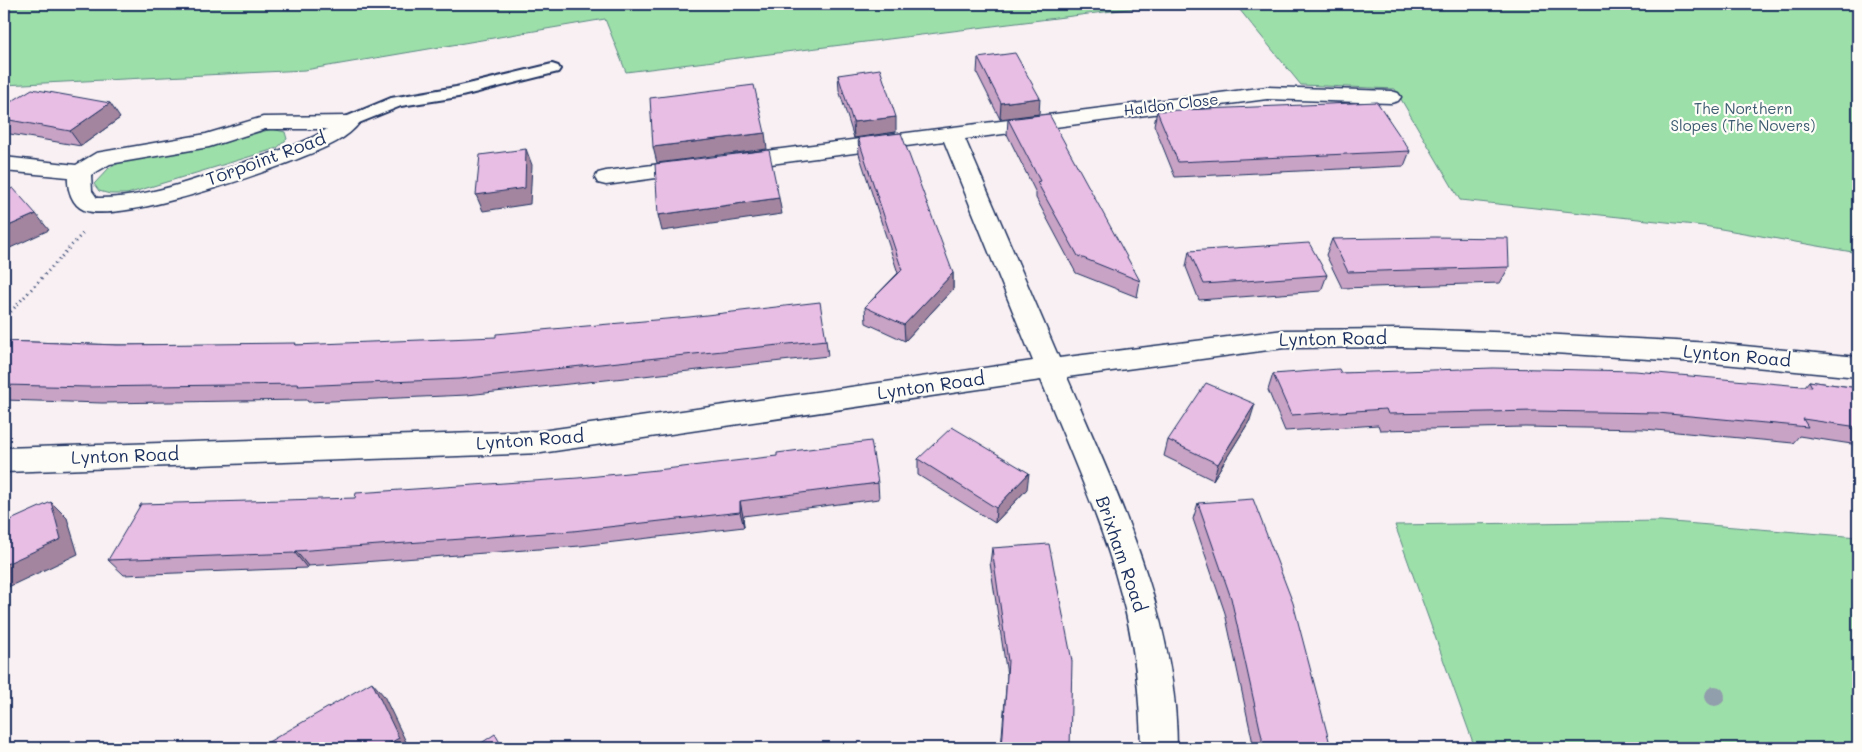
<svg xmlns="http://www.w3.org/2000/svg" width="1862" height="752" viewBox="0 0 1862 752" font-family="Mali,sans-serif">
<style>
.green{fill:#9ddfa9;stroke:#5c8784}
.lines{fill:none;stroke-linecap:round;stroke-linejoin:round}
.service-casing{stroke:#1b2f5e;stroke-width:4}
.minor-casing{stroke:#1b2f5e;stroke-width:3}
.path-far1{stroke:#1b2f5e;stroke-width:2.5;stroke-dasharray:0.5 2.5;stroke-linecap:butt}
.path{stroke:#1b2f5e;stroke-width:3;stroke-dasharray:1 4;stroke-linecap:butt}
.service{fill:#fdfcf7;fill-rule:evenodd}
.minor{fill:#fdfcf7;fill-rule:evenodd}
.tree{fill:#919eac}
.wall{fill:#c8a3c5;stroke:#1b2f5e}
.shaded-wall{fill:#a385a0;stroke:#1b2f5e}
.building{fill:#e9bee5;stroke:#1b2f5e}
.labels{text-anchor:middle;stroke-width:4.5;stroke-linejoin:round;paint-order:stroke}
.far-street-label{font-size:15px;fill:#1b2f5e;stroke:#fdfcf7}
.far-park-label{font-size:15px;fill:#3c5b71;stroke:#fdfcf7}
.street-label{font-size:18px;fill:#1b2f5e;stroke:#fdfcf7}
</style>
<rect width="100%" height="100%" fill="#f9f0f3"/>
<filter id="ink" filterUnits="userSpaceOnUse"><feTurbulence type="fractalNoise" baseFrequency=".02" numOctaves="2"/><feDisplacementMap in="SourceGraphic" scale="10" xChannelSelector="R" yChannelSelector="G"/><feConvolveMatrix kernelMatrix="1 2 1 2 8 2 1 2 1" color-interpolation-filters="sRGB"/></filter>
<g filter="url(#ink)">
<path class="green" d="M4,4H1168L626,72L605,19L305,70L4,85Z
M1235,4H1858V253L1704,226L1460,200L1395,89L1301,85Z
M272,129L285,132L287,139L277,148L265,152L127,194H110L99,191L94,184L109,168L123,161L201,148Z
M1660,521L1858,537V748H1475L1395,525Z"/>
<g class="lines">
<g class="service-casing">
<path id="service" d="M552,64L558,66L560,69L558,72L458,97L401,106L349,127L343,126L340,122L343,118L391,98L456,87Z"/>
</g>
<g class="minor-casing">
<path id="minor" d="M1267,87L1391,91L1398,93L1401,97L1398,101L1391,103L1267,99L965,139L1059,358L1284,330L1402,329L1522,333L1713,343L1858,357V377L1713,363L1522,351L1402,347L1284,348L1067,377C1118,496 1177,616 1177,748H1141C1140,696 1135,644 1121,594C1102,521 1069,450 1041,380L541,453L4,472V448L541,431L1033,361L944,141L734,169L726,167L723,162L726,157L734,155Z
M349,116L357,117L360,122C354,130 345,137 336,142C298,163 122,225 84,210C72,205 67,189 68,177L4,171V157L76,165L96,153L206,134L263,117ZM265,129H327C306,143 280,150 257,158C209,175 148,199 97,198L92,191L91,175L110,164L209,147Z
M691,160L699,162L702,167L699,172L606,185L598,183L595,178L598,173L606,171Z"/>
</g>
<path class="path-far1" d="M1848,4L1858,17"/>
<path class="path" d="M4,319L83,233"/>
<use href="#service" class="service"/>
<use href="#minor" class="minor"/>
</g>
<circle class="tree" cx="1715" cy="696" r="10"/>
<path class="wall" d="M978,58L1039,114L1000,119L977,73Z
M838,75L896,132L854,138L839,90Z
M4,106L120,118L81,146L4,133Z
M1157,111L1410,151L1404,166L1175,177L1154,125Z
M1008,119L1140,281L1137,297L1076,273L1036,198V193L1007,134Z
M858,138L953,273V289L905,341L866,323L865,307L898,273L859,154Z
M1332,239L1509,267L1500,283L1342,288L1326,255Z
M1189,251L1327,275L1321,291L1199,300L1186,267Z
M826,340L828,356L467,395L308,402L307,400L102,403L4,400V341L118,345H297Z
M1341,373L1805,386L1809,381L1858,388V445L1799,436L1793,443L1645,429L1525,427L1380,430L1378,425L1285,431L1268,390L1273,374Z
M1250,420L1213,480L1164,456L1168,440Z
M918,459L1027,489L995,523L918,475Z
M878,483L879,499L743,516L744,527L580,546L308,566L307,568L124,575L108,560Z
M1198,503L1331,748H1254L1225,613L1193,519Z
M992,548L1070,748H1001L1007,675L990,563Z"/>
<path class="shaded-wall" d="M1040,98L1039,114L1000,119L1001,103Z
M110,103L120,118L81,146L70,131Z
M896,117V132L854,138L853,122Z
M765,133L767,149L657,163L653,147Z
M526,149L532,165L530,204L483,211L476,195Z
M779,198L782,214L662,231L658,215Z
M36,214L49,230L8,249L4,244V228Z
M953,273V289L905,341L904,325Z
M1255,404L1250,420L1213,480L1218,464Z
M1029,473L1027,489L995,523L996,508Z
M740,501L743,516L744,527L740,512Z
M51,502L67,518L78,554L4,589V565Z
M296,551L308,566L307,568L295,553Z
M372,682L384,696L409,748H381Z"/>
<path class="building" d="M1015,53L1040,98L1001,103L978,58Z
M880,69L896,117L853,122L838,75Z
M754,85L765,133L653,147L650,98Z
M32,89L110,103L70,131L4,119V106Z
M1377,102L1410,151L1178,162L1157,111Z
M1049,114L1140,281L1078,256L1037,182L1040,181L1008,119Z
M901,133L953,273L904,325L865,307L902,270L858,138Z
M526,149L525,188L476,195L480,155Z
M769,150L779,198L658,215L655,164Z
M13,188L36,214L4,228V192Z
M1434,237L1508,238L1509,267L1348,272L1332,239Z
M1309,243L1327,275L1204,284L1189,251Z
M820,302L826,340L459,379L298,386L299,384L88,387L4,385V341L118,345L296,343L295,345L496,337V334L689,317Z
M1493,368L1635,371L1812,387L1809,381L1858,388V427L1803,419L1808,427L1658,413L1535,411L1388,414L1386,409L1291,415L1273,374L1339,369L1341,373Z
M1206,383L1255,404L1218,464L1168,440Z
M952,427L1029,473L996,508L918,459Z
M871,441L878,483L740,501V512L573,531L296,551L295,553L108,560L141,504L355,498L356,493L578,478L657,470L777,456V453Z
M1253,499L1293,603L1331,748H1262V738L1231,598L1198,503Z
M51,502L61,539L4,565V523Z
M1049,544L1072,661L1070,748H1002L1008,661L992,548Z
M372,682L399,738L381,748H258Z
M495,734L503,748H474Z"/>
</g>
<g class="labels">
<g class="far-street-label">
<text transform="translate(1171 105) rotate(-7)" y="5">Haldon Close</text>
</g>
<g class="far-park-label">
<text x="1743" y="114">The Northern<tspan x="1743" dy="17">Slopes (The Novers)</tspan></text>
</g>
<g class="street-label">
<text transform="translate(266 159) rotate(-20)" y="6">Torpoint Road</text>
<text transform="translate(1333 339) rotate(-1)" y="6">Lynton Road</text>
<text transform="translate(1737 356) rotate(5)" y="6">Lynton Road</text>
<text transform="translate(931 386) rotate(-8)" y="6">Lynton Road</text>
<text transform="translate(530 440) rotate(-4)" y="6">Lynton Road</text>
<text transform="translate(125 456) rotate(-2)" y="6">Lynton Road</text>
<text transform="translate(1121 554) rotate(71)" y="6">Brixham Road</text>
</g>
</g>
<rect width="1862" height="752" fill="none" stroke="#fdfcf7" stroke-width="20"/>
<rect x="10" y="10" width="1842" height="732" fill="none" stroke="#1b2f5e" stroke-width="2" filter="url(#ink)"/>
</svg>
